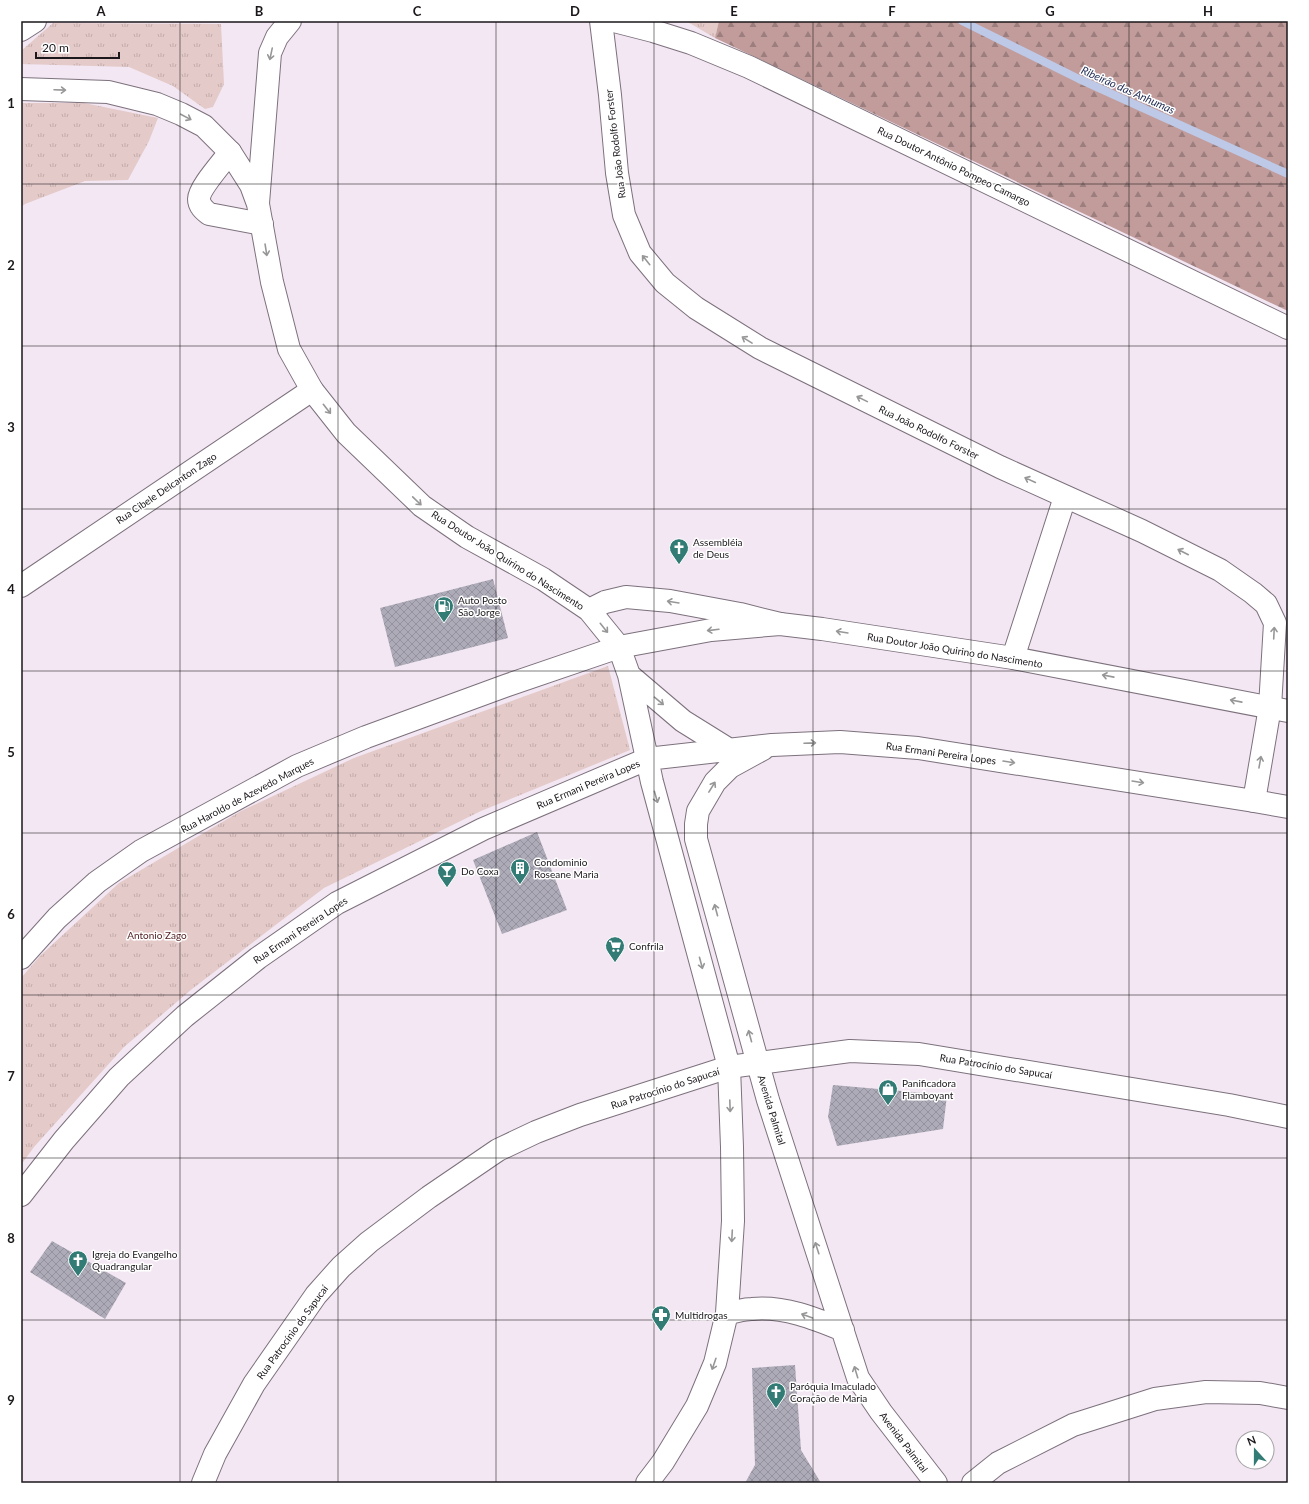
<svg xmlns="http://www.w3.org/2000/svg" width="1309" height="1504" viewBox="0 0 1309 1504" font-family="Lato,sans-serif">
<style>
.grass{fill:url(#grass-tufts)}
.forest{fill:url(#forest-firs)}
.lines{fill:none;stroke-linecap:round;stroke-linejoin:round}
.stream{stroke:#bec9e8;stroke-width:8}
.building{fill:url(#building-cross-hatch)}
.minor-casing{stroke:#7c717c;stroke-width:24}
.major-casing{stroke:#7c717c;stroke-width:24}
.minor{stroke:#fff;stroke-width:22}
.major{stroke:#fff;stroke-width:22}
.oneway{stroke:#989798}
.grid{fill:none;stroke:#1b171b;stroke-width:1;stroke-opacity:0.55}
.labels{text-anchor:middle;stroke-width:3;stroke-linejoin:round;paint-order:stroke}
.street-label{font-size:10px;fill:#1b171b;stroke:#fff}
.poi-label{font-size:10px;fill:#1b171b;stroke:#fff;text-anchor:start}
.park-label{font-size:10px;fill:#552325;stroke:#fff}
.water-label{font-size:11px;font-style:italic;fill:#1e2952;stroke:#fff}
.neatline{fill:none;stroke:#1b171b;stroke-width:1.5}
.grid-label{font-size:13px;text-anchor:middle;font-weight:bold;fill:#1b171b}
</style>
<defs>
<pattern id="grass-tufts" width="24" height="20" patternUnits="userSpaceOnUse"><rect width="24" height="20" fill="#e4cac9"/><path d="M3 7l-1-3M5 7V3M7 7l1-3M15 17l-1-3M17 17v-4M19 17l1-3" fill="none" stroke="#c3adac"/></pattern>
<pattern id="forest-firs" width="22" height="20" patternUnits="userSpaceOnUse"><rect width="22" height="20" fill="#c19c9b"/><path d="M5 1l3.5 6h-7zM16 11l3.5 6h-7z" fill="#9c7e7e"/></pattern>
<pattern id="building-cross-hatch" width="8" height="8" patternUnits="userSpaceOnUse"><rect width="8" height="8" fill="#aeabb9"/><path d="M0 0l8 8M0 8l8-8" fill="none" stroke="#95929e"/></pattern>
</defs>
<rect width="100%" height="100%" fill="#f3e7f3"/>
<path class="grass" d="M686,21H719L715,38Z
M53,23L221,24L224,84L213,107L205,109L173,86L129,67L21,64V51Z
M21,103H84L158,118L149,141L128,180L85,181L25,204L21,207Z
M608,666L630,750L481,811L324,888L192,989L124,1047L34,1147L21,1165V978L40,956L119,883L241,811L354,758Z"/>
<path class="forest" d="M719,21H1288V311L715,38Z"/>
<g class="lines">
<path class="stream" d="M962,21L1079,79L1288,174"/>
</g>
<path class="building" d="M493,579L508,638L395,667L380,608Z
M537,832L567,910L502,934L473,860Z
M833,1085L947,1095L943,1129L837,1146L828,1117Z
M52,1241L126,1283L105,1319L30,1272Z
M795,1365L801,1450L821,1483H745L755,1465L752,1368Z"/>
<g class="lines">
<g class="minor-casing">
<path id="minor" d="M614,21L653,31L691,43L749,67L1288,328
M230,152C223,162 199,188 199,199C199,206 204,210 209,214L262,224
M21,586L312,390
M1013,658L1065,497
M1254,801L1288,807
M21,958L57,918L97,882L141,851L297,766L366,737L505,686L619,647L711,630L780,624L822,629L1013,658L1288,711
M21,1195L64,1140L119,1077L185,1016L258,958L337,903L483,829L647,759
M203,1483L215,1454L254,1384L316,1295L341,1267L369,1242L429,1197L498,1150L536,1132L580,1115L729,1067L850,1051L919,1054L1229,1105L1288,1117
M973,1483L998,1463L1073,1425L1155,1399L1206,1392L1260,1393L1288,1398"/>
</g>
<g class="major-casing">
<path id="major" d="M601,21L610,95L617,173L624,215L640,253L665,283L696,308L760,348L1000,467L1142,531L1220,570L1253,593L1266,604L1275,623L1270,707L1254,801L918,748L840,742L772,745L647,759
M21,30L35,21
M21,89L108,92L157,104L181,114L204,126L230,152L251,185L258,204L272,282L289,349L312,390L346,433L422,506L467,537L543,579L589,610L619,647L629,675L652,782L729,1067L732,1147L733,1221L727,1313L715,1363L697,1406L663,1462L647,1483
M258,203L270,53L277,37L290,21
M589,610L605,602L626,597L670,601L740,614L780,624
M629,675L683,721L728,749
M763,749L730,767L715,782L698,811L696,824V839L768,1100L858,1378L881,1412L936,1483
M727,1313C735,1312 744,1309 752,1309C784,1306 814,1318 843,1330"/>
</g>
<use href="#minor" class="minor"/>
<use href="#major" class="major"/>
</g>
<defs><path id="oneway-shaft" d="M-6 0H5M1.5-3L5.5 0L1.5 3" fill="none" stroke-width="1.6" stroke-linecap="round" stroke-linejoin="round"/></defs>
<g class="oneway">
<use href="#oneway-shaft" transform="translate(271 54) rotate(102)"/>
<use href="#oneway-shaft" transform="translate(60 90) rotate(2)"/>
<use href="#oneway-shaft" transform="translate(186 117) rotate(28)"/>
<use href="#oneway-shaft" transform="translate(266 250) rotate(81)"/>
<use href="#oneway-shaft" transform="translate(646 260) rotate(-129)"/>
<use href="#oneway-shaft" transform="translate(747 340) rotate(-148)"/>
<use href="#oneway-shaft" transform="translate(862 399) rotate(-154)"/>
<use href="#oneway-shaft" transform="translate(327 409) rotate(52)"/>
<use href="#oneway-shaft" transform="translate(1030 480) rotate(-155)"/>
<use href="#oneway-shaft" transform="translate(417 501) rotate(44)"/>
<use href="#oneway-shaft" transform="translate(1183 552) rotate(-153)"/>
<use href="#oneway-shaft" transform="translate(673 602) rotate(-171)"/>
<use href="#oneway-shaft" transform="translate(604 628) rotate(51)"/>
<use href="#oneway-shaft" transform="translate(713 630) rotate(173)"/>
<use href="#oneway-shaft" transform="translate(842 632) rotate(-171)"/>
<use href="#oneway-shaft" transform="translate(1274 633) rotate(-87)"/>
<use href="#oneway-shaft" transform="translate(1108 676) rotate(-169)"/>
<use href="#oneway-shaft" transform="translate(659 701) rotate(40)"/>
<use href="#oneway-shaft" transform="translate(1236 701) rotate(-169)"/>
<use href="#oneway-shaft" transform="translate(810 743) rotate(-2)"/>
<use href="#oneway-shaft" transform="translate(1009 762) rotate(9)"/>
<use href="#oneway-shaft" transform="translate(1260 762) rotate(-80)"/>
<use href="#oneway-shaft" transform="translate(1138 782) rotate(9)"/>
<use href="#oneway-shaft" transform="translate(712 787) rotate(-58)"/>
<use href="#oneway-shaft" transform="translate(656 797) rotate(74)"/>
<use href="#oneway-shaft" transform="translate(716 910) rotate(-105)"/>
<use href="#oneway-shaft" transform="translate(701 963) rotate(75)"/>
<use href="#oneway-shaft" transform="translate(750 1036) rotate(-105)"/>
<use href="#oneway-shaft" transform="translate(730 1106) rotate(88)"/>
<use href="#oneway-shaft" transform="translate(732 1236) rotate(93)"/>
<use href="#oneway-shaft" transform="translate(817 1248) rotate(-108)"/>
<use href="#oneway-shaft" transform="translate(807 1316) rotate(-160)"/>
<use href="#oneway-shaft" transform="translate(714 1364) rotate(109)"/>
<use href="#oneway-shaft" transform="translate(856 1372) rotate(-107)"/>
</g>
<path class="grid" d="M180,21V1483M338,21V1483M496,21V1483M654,21V1483M813,21V1483M971,21V1483M1129,21V1483M21,184H1288M21,346H1288M21,509H1288M21,671H1288M21,833H1288M21,995H1288M21,1158H1288M21,1320H1288"/>
<defs>
<g id="church-pin" transform="scale(1)"><path d="M0 17L-7.5 6A9.5 9.5 0 1 1 7.5 6Z" fill="#337b75" stroke="#fff"/><path d="M-1.2-6h2.4v3.5h3.3v2.4h-3.3V6h-2.4V-.1h-3.3v-2.4h3.3Z" fill="#fff"/></g>
<g id="fuel-pin" transform="scale(1)"><path d="M0 17L-7.5 6A9.5 9.5 0 1 1 7.5 6Z" fill="#337b75" stroke="#fff"/><path d="M-5.5-6h7V0h2V4h1.3V-2.5L3-4.5l.8-.8L6-3V5H2.5V1h-1V6h-7ZM-4.2-4.7v3.2H.2V-4.7Z" fill="#fff"/></g>
<g id="building-pin" transform="scale(1)"><path d="M0 17L-7.5 6A9.5 9.5 0 1 1 7.5 6Z" fill="#337b75" stroke="#fff"/><path d="M-4-6H4V6H1V3H-1V6H-4ZM-2.5-4.3h1.7v1.8h-1.7ZM.8-4.3h1.7v1.8H.8ZM-2.5-1h1.7V.8h-1.7ZM.8-1h1.7V.8H.8Z" fill="#fff"/></g>
<g id="bar-pin" transform="scale(1)"><path d="M0 17L-7.5 6A9.5 9.5 0 1 1 7.5 6Z" fill="#337b75" stroke="#fff"/><path d="M-6-5H6L.8 .8V4.5H3.5V6h-7V4.5H-.8V.8Z" fill="#fff"/></g>
<g id="supermarket-pin" transform="scale(1)"><path d="M0 17L-7.5 6A9.5 9.5 0 1 1 7.5 6Z" fill="#337b75" stroke="#fff"/><path d="M-6-5.5h2.5l.6 2H6L4.5 2H-2.5L-4.4-4H-6ZM-1.5 3.2a1.3 1.3 0 1 0 .1 0ZM3 3.2a1.3 1.3 0 1 0 .1 0Z" fill="#fff"/></g>
<g id="shop-pin" transform="scale(1)"><path d="M0 17L-7.5 6A9.5 9.5 0 1 1 7.5 6Z" fill="#337b75" stroke="#fff"/><path d="M-5-2.5h2.3a2.7 3.5 0 0 1 5.4 0H5L5.5 6h-11ZM-1.5-2.5h3a1.5 2.3 0 0 0-3 0Z" fill="#fff"/></g>
<g id="pharmacy-pin" transform="scale(1)"><path d="M0 17L-7.5 6A9.5 9.5 0 1 1 7.5 6Z" fill="#337b75" stroke="#fff"/><path d="M-2-6h4v4h4v4h-4v4h-4v-4h-4v-4h4Z" fill="#fff"/></g>
</defs>
<g fill-rule="evenodd">
<use href="#church-pin" x="679" y="548"/>
<use href="#fuel-pin" x="444" y="606"/>
<use href="#building-pin" x="520" y="868"/>
<use href="#bar-pin" x="447" y="871"/>
<use href="#supermarket-pin" x="615" y="946"/>
<use href="#shop-pin" x="888" y="1089"/>
<use href="#church-pin" x="78" y="1260"/>
<use href="#pharmacy-pin" x="661" y="1315"/>
<use href="#church-pin" x="776" y="1392"/>
</g>
<g class="labels">
<g class="street-label">
<text transform="translate(615 144) rotate(-97)" y="4">Rua João Rodolfo Forster</text>
<text transform="translate(954 166) rotate(26)" y="4">Rua Doutor Antônio Pompeo Camargo</text>
<text transform="translate(929 432) rotate(26)" y="4">Rua João Rodolfo Forster</text>
<text transform="translate(166 488) rotate(-34)" y="4">Rua Cibele Delcanton Zago</text>
<text transform="translate(508 560) rotate(32)" y="4">Rua Doutor João Quirino do Nascimento</text>
<text transform="translate(955 650) rotate(9)" y="4">Rua Doutor João Quirino do Nascimento</text>
<text transform="translate(941 753) rotate(8)" y="4">Rua Ermani Pereira Lopes</text>
<text transform="translate(588 784) rotate(-23)" y="4">Rua Ermani Pereira Lopes</text>
<text transform="translate(247 795) rotate(-28)" y="4">Rua Haroldo de Azevedo Marques</text>
<text transform="translate(300 930) rotate(-34)" y="4">Rua Ermani Pereira Lopes</text>
<text transform="translate(996 1066) rotate(9)" y="4">Rua Patrocínio do Sapucaí</text>
<text transform="translate(665 1088) rotate(-18)" y="4">Rua Patrocínio do Sapucaí</text>
<text transform="translate(772 1110) rotate(73)" y="4">Avenida Palmital</text>
<text transform="translate(292 1332) rotate(-54)" y="4">Rua Patrocínio do Sapucaí</text>
<text transform="translate(904 1442) rotate(53)" y="4">Avenida Palmital</text>
</g>
<g class="poi-label">
<text x="693" y="546">Assembléia<tspan x="693" dy="12">de Deus</tspan></text>
<text x="458" y="604">Auto Posto<tspan x="458" dy="12">São Jorge</tspan></text>
<text x="534" y="866">Condominio<tspan x="534" dy="12">Roseane Maria</tspan></text>
<text x="461" y="875">Do Coxa</text>
<text x="629" y="950">Confrila</text>
<text x="902" y="1087">Panificadora<tspan x="902" dy="12">Flamboyant</tspan></text>
<text x="92" y="1258">Igreja do Evangelho<tspan x="92" dy="12">Quadrangular</tspan></text>
<text x="675" y="1319">Multidrogas</text>
<text x="790" y="1390">Paróquia Imaculado<tspan x="790" dy="12">Coração de Maria</tspan></text>
</g>
<g class="park-label">
<text x="157" y="939">Antonio Zago</text>
</g>
<g class="water-label">
<text transform="translate(1128 90) rotate(24)" y="4">Ribeirão das Anhumas</text>
</g>
</g>
<rect width="1309" height="1504" fill="none" stroke="#ffffff" stroke-width="44"/>
<g transform="translate(1255 1450) rotate(339)"><circle r="19" fill="#ffffff" stroke="#a4a2a4"/>
<path d="M0-3L7 15L0 10L-7 15Z" fill="#337b75"/>
<text y="-6" font-size="11" font-weight="bold" text-anchor="middle" fill="#1b171b">N</text>
</g>
<path d="M36 52v6h83v-6" fill="none" stroke="#1b171b" stroke-width="2"/>
<text x="42" y="52" font-size="12" fill="#1b171b" stroke="#ffffff" stroke-width="3" paint-order="stroke">20 m</text>
<rect x="22" y="22" width="1265" height="1460" class="neatline"/>
<g class="grid-label">
<text x="101" y="16">A</text>
<text x="259" y="16">B</text>
<text x="417" y="16">C</text>
<text x="575" y="16">D</text>
<text x="734" y="16">E</text>
<text x="892" y="16">F</text>
<text x="1050" y="16">G</text>
<text x="1208" y="16">H</text>
<text x="11" y="108">1</text>
<text x="11" y="270">2</text>
<text x="11" y="432">3</text>
<text x="11" y="594">4</text>
<text x="11" y="757">5</text>
<text x="11" y="919">6</text>
<text x="11" y="1081">7</text>
<text x="11" y="1243">8</text>
<text x="11" y="1405">9</text>
</g>
</svg>
